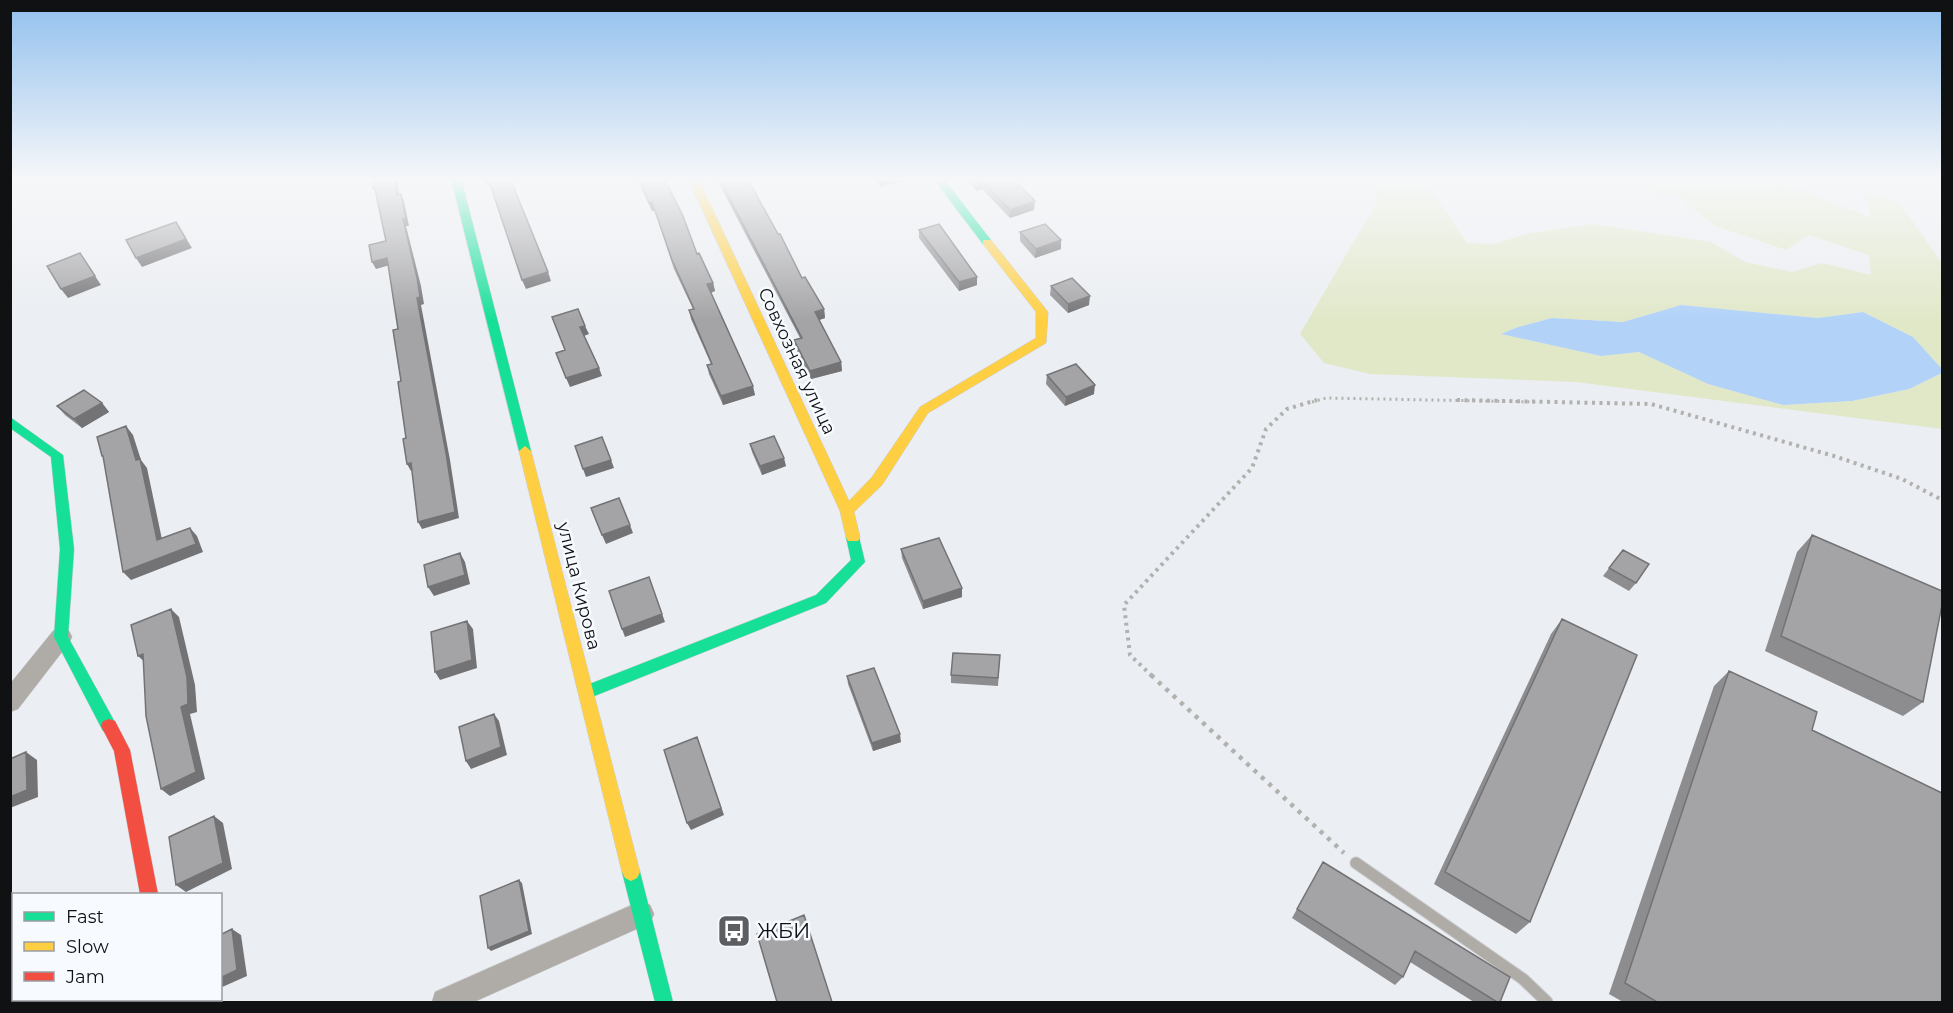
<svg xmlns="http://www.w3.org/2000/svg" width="1953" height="1013" viewBox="0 0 1953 1013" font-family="Montserrat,sans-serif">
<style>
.green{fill:#e1e8c8}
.water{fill:#b2d2f8}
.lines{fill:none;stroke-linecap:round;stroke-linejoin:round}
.lane-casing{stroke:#c9cbcd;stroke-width:13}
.street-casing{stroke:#c9cbcd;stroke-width:1}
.fast-casing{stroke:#c9cbcd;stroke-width:1}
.slow-casing{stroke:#c9cbcd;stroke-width:1}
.jam-casing{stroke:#c9cbcd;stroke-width:1}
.path-far2{stroke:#b2b1af;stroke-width:3;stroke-dasharray:2 4;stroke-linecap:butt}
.path-far1{stroke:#b2b1af;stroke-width:4;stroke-dasharray:3 4.5;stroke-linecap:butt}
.path{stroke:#b2b1af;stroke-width:4.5;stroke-dasharray:4 6;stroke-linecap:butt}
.lane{stroke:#afaba7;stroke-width:11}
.street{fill:#afaba7;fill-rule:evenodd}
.fast{fill:#16e098;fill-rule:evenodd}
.slow{fill:#ffcf43;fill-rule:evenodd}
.jam{fill:#f24e42;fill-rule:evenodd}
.wall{fill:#8d8d90}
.shaded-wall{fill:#737375}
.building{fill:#a4a4a7;stroke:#737375;stroke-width:1.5}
.labels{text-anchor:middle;stroke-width:5;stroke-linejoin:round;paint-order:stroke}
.street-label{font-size:18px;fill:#0f1113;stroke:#f7fbff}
.near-poi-label{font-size:21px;fill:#0f1113;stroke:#f7fbff;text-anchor:start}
</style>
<rect width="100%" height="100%" fill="#ebeef2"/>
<path class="green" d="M1376,178H1408L1426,182L1467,243L1495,244L1526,234L1592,224L1711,242L1745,262L1792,272L1822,263L1871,275L1869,255L1809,235L1786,250L1713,225L1677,195L1652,194L1642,178H1804L1808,180L1796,187L1871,218L1864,192L1898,201L1942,263V369L1913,337L1863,312L1818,318L1681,305L1623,322L1552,318L1518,327L1502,334L1601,356L1639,352L1708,384L1783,405L1852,401L1909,389L1942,373V429L1576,382L1370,374L1324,363L1300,334L1378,200L1366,180Z"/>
<path class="water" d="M1681,305L1818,318L1863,312L1913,337L1942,369V373L1909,389L1852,401L1783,405L1708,384L1639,352L1601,356L1501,334L1518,327L1552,318L1623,322Z"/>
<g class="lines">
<g class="lane-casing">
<path id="lane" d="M1356,863L1523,979L1547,1002"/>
</g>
<g class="street-casing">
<path id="street" d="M61,628L69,631L72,637L69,643L18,709L10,712V684L53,631Z
M641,901L650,905L654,914L650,923L474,1002H432L435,992Z
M153,1000H179V1002H153Z"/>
</g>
<g class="fast-casing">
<path id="fast" d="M451,178H461L531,451L525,456L519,451Z
M933,178H943L991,240V244H983Z
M10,417L63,455L74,549L68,637L117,726L115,731L109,733L103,731L54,637L60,549L51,457L10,428Z
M853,532L858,533L865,562L826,603L592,697L587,699L582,697L579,692L582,687L816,595L851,560L846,537L848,533Z
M631,863L637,866L640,872L673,1002H655L622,872L625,866Z"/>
</g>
<g class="slow-casing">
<path id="slow" d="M688,178H698L849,501L872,477L920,407L1036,338V312L983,244V240H991L1048,312L1046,343L928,413L882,485L854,512L860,537L858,541H848L846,537L840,511Z
M525,446L531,451L640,872L637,878L631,881L625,878L622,872L519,451Z"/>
</g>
<g class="jam-casing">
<path id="jam" d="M109,719L115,721L130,750L158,894H140L114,751L101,726L103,721Z"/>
</g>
<path class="path-far2" d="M1312,402L1326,398L1538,402"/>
<path class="path-far1" d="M1457,400L1651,404L1834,456L1902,479L1942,500
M1152,676L1130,655L1124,605L1252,468L1266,429L1287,409L1317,400"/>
<path class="path" d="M1151,675L1344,853"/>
<use href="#lane" class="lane"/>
<use href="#street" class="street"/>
<use href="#fast" class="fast"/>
<use href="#slow" class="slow"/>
<use href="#jam" class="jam"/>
</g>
<path class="wall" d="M637,178H664L697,254L713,283L715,291L711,293L755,395L723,405L709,374L707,365L711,364L691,319L689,310L693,309L674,269L655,211H652Z
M716,178H747L802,278L824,309L825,318L819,320L841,362L842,371L811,379L796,349L794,340L800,338Z
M873,178H903L904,181L880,187Z
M966,178H1021L1014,180L1034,210L1010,218L982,189L976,191Z
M919,230L977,285L959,291L919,238Z
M1020,232L1061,249L1035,258L1020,241Z
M1051,286L1089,305L1068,313L1050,295Z
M1047,375L1094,394L1065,406L1046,384Z
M102,403L109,412L82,428L65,415L57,406Z
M750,444L786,466L762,475L752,452Z
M1812,535L1923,702L1903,716L1765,651L1797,552Z
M901,549L962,588V597L923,609L902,558Z
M1623,550L1636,583L1629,591L1603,576Z
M1562,619L1530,922L1516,934L1434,884L1551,634Z
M1000,655L998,686L951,683V675Z
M1729,671L1812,730L1942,1002H1623L1609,994L1714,686Z
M847,676L901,742L873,751L848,684Z
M1323,862L1500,1002H1474L1410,962L1403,977L1395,985L1292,918Z"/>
<path class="shaded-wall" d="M395,178H397L400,202L397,195Z
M484,178H488L491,185L487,186Z
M903,178L904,181L880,187L879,179Z
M982,180V189L976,191V182Z
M401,194L404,201L409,226H406L421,286L424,304L421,305L450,460L459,518L422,529L418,522L417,298L403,219Z
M1035,201L1034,210L1010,218V210Z
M652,202L655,211H652L649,203Z
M176,222L192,248L142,267L136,258Z
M1061,240V249L1035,258L1036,249Z
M80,253L101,285L68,298L61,289Z
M387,258L390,265L376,269L372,262Z
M548,272L551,281L526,289L522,280Z
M977,277V285L959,291V282Z
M713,283L715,291L709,293L707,284Z
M1090,296L1089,305L1068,313V304Z
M824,309L825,318L816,321L815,312Z
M585,326L589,334L584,336L580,327Z
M841,362L842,371L811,379L810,371Z
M599,368L602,376L570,387L566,378Z
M1095,385L1094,394L1065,406L1066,397Z
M753,386L755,395L723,405L721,396Z
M102,403L109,412L82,428L74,419Z
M126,426L133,435L141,460L147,468L164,549L157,540Z
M606,446L614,468L586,477L583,469Z
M784,458L786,466L762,475L760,466Z
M411,463L415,470L411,471L407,464Z
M630,525L633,533L606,544L602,535Z
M190,528L197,536L203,552L131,580L123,572Z
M460,553L465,562L470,584L434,596L428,587Z
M649,577L665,622L625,637L622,629Z
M962,588V597L923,609V601Z
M171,609L179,617L195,685L197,712L190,714L205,779L170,796L161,789Z
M467,621L473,629L477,668L440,680L435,672Z
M143,654L147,664L138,656Z
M494,714L499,721L507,755L471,769L466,761Z
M900,734L901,742L873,751L872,743Z
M697,737L724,815L691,830L687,823Z
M26,752L37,760L38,797L10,808V797Z
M214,816L223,823L232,869L186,892L176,885Z
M519,880L522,883L532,934L491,951L488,948Z
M232,929L241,935L247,976L220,988V978Z
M28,999H54L53,1000L47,1002H19Z"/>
<path class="building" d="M372,178H395L397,195L401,194L406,219H403L417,278L420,297L417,298L446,453L455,512L418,522L411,463L407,464L403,439L406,438L398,382L401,381L393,330L398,329L387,258L372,262L369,245L386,241L375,189H373Z
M488,178H510L548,272L522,280Z
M639,178H664L683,216L697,254L699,253L713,283L707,284L753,386L721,396L707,365L712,364L689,310L694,309L672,260L652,202L649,203Z
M719,178H747L778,234H780L802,278L805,277L824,309L815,312L841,362L810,371L794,340L802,338Z
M973,178H1012L1035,201L1010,210L982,180L976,182Z
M176,222L186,239L136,258L126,240Z
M939,224L977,277L959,282L919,230Z
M1045,224L1061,240L1036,249L1020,232Z
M80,253L95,276L61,289L47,266Z
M1072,278L1090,296L1068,304L1051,286Z
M578,309L585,326L580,327L599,368L566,378L556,353L565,350L552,317Z
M1076,364L1095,385L1066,397L1047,375Z
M84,390L102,403L74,419L57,406Z
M126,426L136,460L140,459L157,540L190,528L196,544L123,572L103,456H102L97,437Z
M774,436L784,458L760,466L750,444Z
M602,437L611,460L583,469L575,446Z
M619,498L630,525L602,535L591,508Z
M1812,535L1942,591V605L1923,702L1781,636Z
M939,538L962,588L923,601L901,549Z
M1623,550L1649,564L1636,583L1609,568Z
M460,553L465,575L428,587L424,565Z
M649,577L662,614L622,629L609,591Z
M171,609L187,677L188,704L181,707L196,772L161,789L146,716L143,654L138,656L131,625Z
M1562,619L1637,655L1530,922L1445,872Z
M467,621L472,660L435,672L431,632Z
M953,653L1000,655L998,678L951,675Z
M874,668L900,734L872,743L847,676Z
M1729,671L1817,712L1812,730L1942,793V1002H1657L1625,983Z
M494,714L501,747L466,761L459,727Z
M697,737L721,808L687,823L664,750Z
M26,752L27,790L10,797V759Z
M214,816L223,863L176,885L169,837Z
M1323,862L1510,977L1500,1002H1497L1415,951L1403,977L1297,909Z
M519,880L529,931L488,948L480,896Z
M804,915L832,1002H777L757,934Z
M232,929L237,970L220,978V935Z
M14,972V999H28L19,1002H10V973Z"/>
<linearGradient id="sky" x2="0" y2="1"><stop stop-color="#92c0ee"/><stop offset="0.56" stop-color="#f6f7f9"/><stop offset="1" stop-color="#f6f7f9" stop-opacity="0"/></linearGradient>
<rect width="1953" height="320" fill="url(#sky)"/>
<defs>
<g id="bus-square" transform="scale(1.725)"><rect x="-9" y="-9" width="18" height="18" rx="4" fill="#5c5e61" stroke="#f7fbff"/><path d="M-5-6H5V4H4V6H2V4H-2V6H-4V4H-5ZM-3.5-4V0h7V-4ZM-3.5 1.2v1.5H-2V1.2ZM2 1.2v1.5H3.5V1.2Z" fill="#fff"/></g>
</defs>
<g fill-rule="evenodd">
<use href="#bus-square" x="734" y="931"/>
</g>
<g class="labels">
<g class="street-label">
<text transform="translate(797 361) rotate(65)" y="6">Совхозная улица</text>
<text transform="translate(579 586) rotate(76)" y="6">улица Кирова</text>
</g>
<g class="near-poi-label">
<text x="757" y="938">ЖБИ</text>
</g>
</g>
<rect width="1953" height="1013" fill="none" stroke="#0f1113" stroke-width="24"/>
<rect x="12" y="893" width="210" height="108" fill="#f7fbff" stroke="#9a9da1" stroke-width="1.5"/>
<rect x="24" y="912" width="30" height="9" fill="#16e098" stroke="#9a9da1" stroke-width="1.5"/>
<text x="66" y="923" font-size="18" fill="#0f1113">Fast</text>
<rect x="24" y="942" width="30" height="9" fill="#ffcf43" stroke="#9a9da1" stroke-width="1.5"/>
<text x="66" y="953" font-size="18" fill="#0f1113">Slow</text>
<rect x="24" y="972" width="30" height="9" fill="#f24e42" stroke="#9a9da1" stroke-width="1.5"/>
<text x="66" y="983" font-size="18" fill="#0f1113">Jam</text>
</svg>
